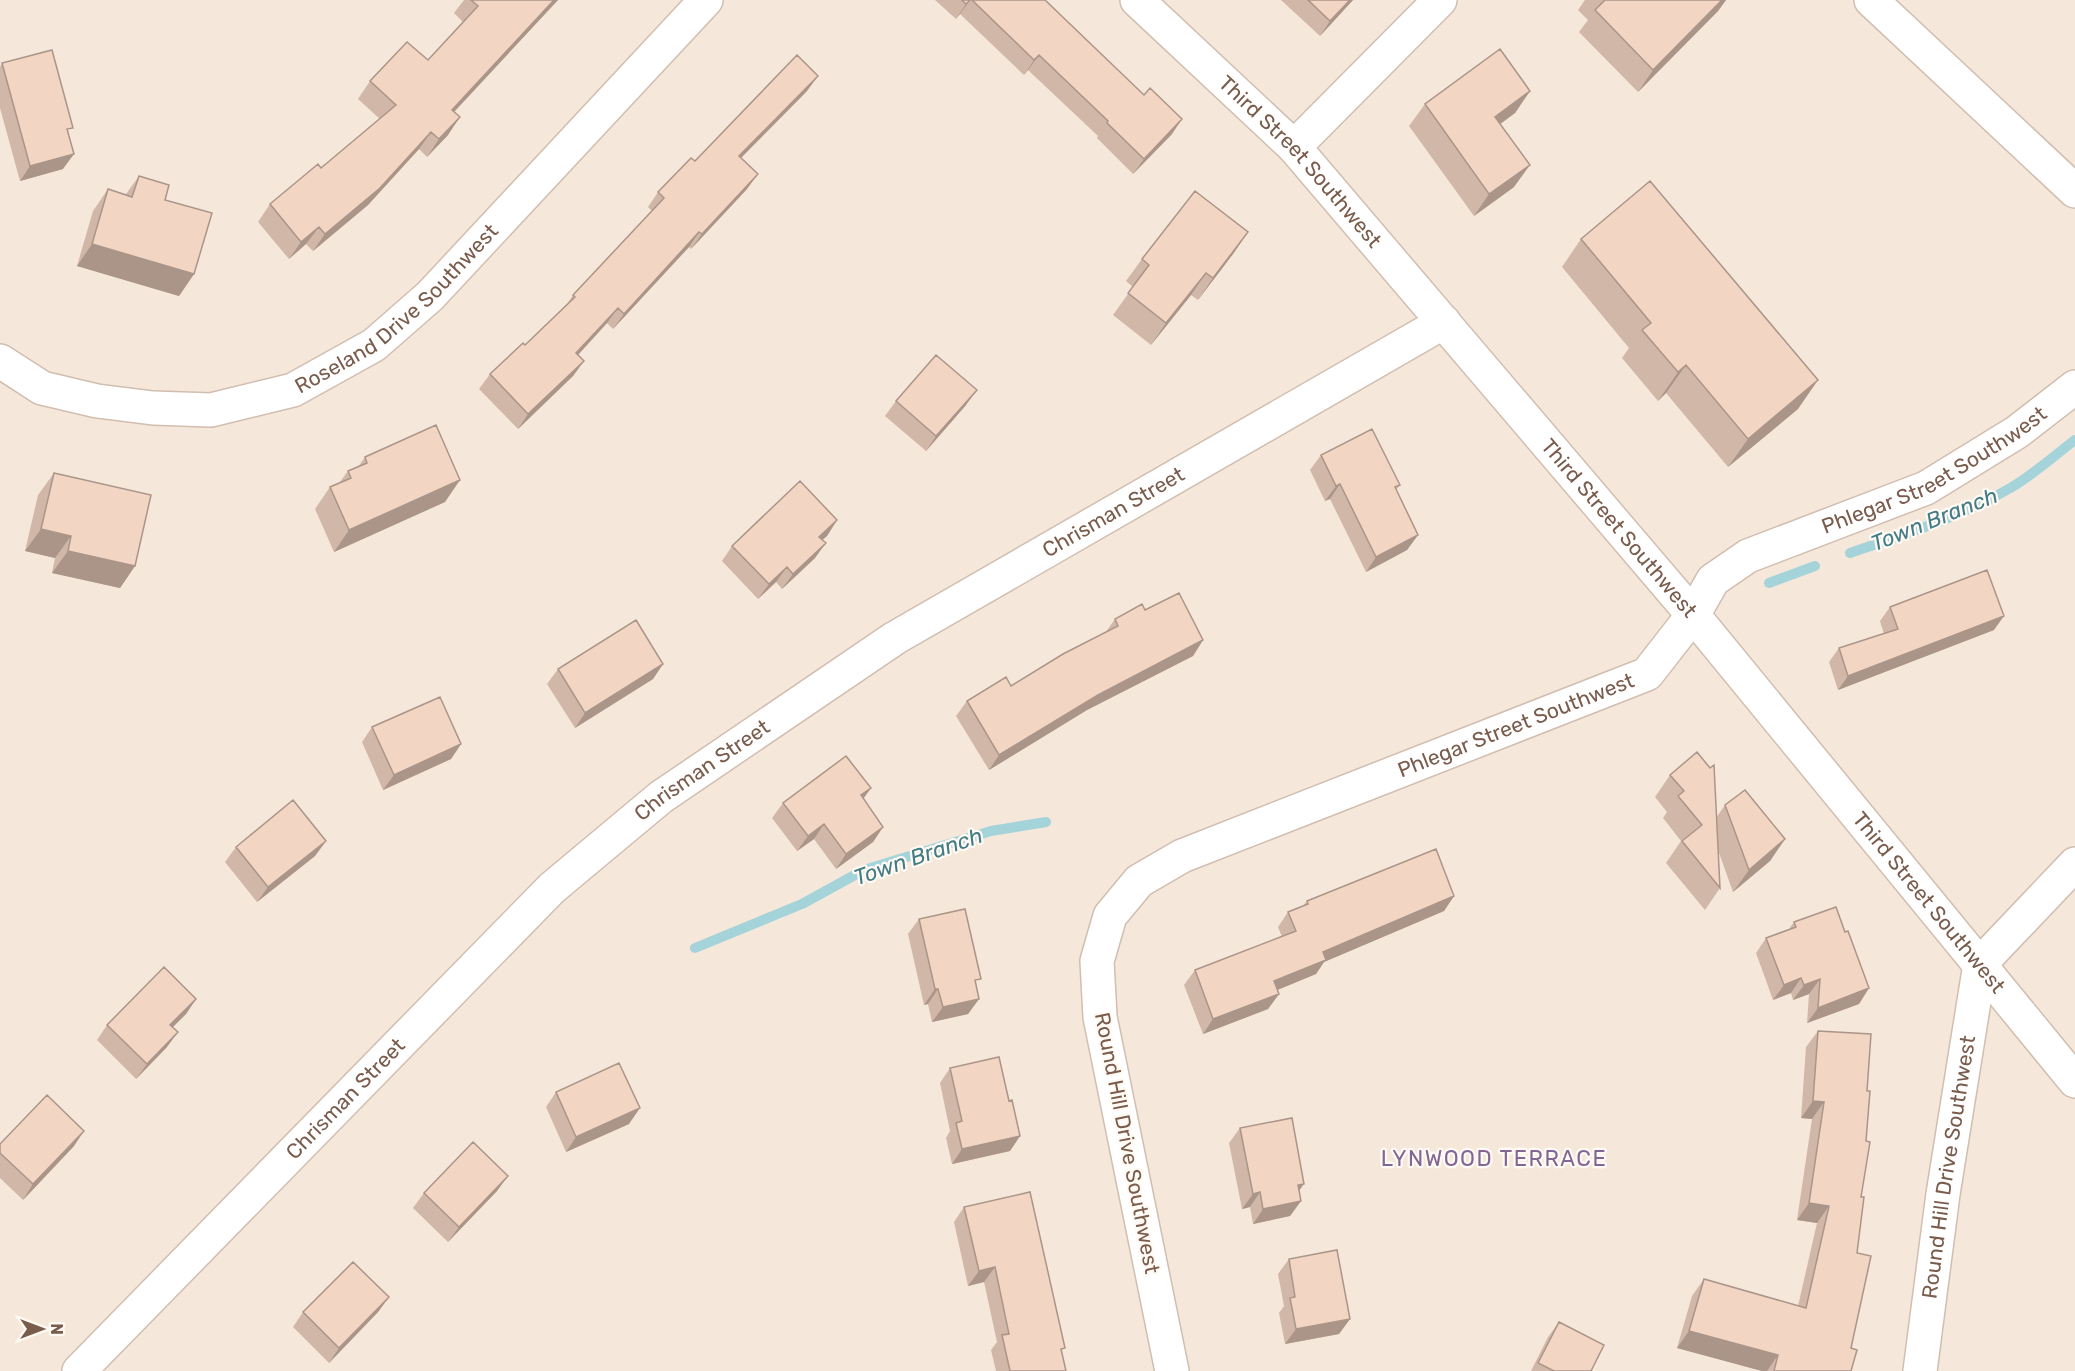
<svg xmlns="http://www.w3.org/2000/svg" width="2075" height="1371" viewBox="0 0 2075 1371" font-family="Rubik,sans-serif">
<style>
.residential{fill:#f5e8da}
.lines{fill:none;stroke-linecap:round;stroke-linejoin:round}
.stream{stroke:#a5d3da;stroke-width:10}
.street-casing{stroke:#d1beb0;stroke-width:36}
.street{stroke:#fff;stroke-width:33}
.wall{fill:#d1b7a8}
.shaded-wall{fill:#aa9588}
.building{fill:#f3d5c3;stroke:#aa9588;stroke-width:1.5}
.labels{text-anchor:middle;stroke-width:4.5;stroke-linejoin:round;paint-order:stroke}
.street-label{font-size:21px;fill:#7a5c4d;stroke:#fffaf3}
.water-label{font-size:22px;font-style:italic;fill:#437c86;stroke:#fffaf3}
.neighbourhood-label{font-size:22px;letter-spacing:1.5px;fill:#846695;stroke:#fffaf3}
</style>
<rect width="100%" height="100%" fill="#fdf6ec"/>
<path class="residential" d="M0,0H2075V1371H0Z"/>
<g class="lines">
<path class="stream" d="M1850,553C1905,534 1961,517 2012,487C2034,474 2054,456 2075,440
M1769,583L1815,566
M695,948L802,904L864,870L991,831L1046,822"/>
<g class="street-casing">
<g id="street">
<path id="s1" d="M1137,0L1294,147L1693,615L2075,1081"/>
<path d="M1871,0L2075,191"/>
<path d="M1294,147L1440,0"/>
<path id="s2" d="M0,361L42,388L97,401L153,408L211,410L293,390L374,345L430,296L706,0"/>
<path id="s3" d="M79,1371L552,888L661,797L895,638L1444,322"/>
<path id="s4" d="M1172,1371L1100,1017L1097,961L1110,916L1139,881L1182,856L1647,674L1693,615L1713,580L1748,556L1926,488L2017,432L2075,387"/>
<path id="s5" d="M1920,1371L1943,1194L1980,964L2075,864"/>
</g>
</g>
<use href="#street" class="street"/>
</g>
<path class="wall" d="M464,0H558L454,112L448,135L427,157L419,149L368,205L313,251L306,244L289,259L258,222L270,204L321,168L380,119L358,99L370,81L428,60L463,22L454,13Z
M935,0H1045L1172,134L1133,174L1097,138L1098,136L1028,70L1024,75L960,14L956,19Z
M1281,0H1353L1320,36Z
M1585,0H1726L1718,11L1638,92L1579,32L1588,20L1578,10Z
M2,63L68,134L63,169L20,181L0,108V67Z
M807,91L741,158L747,189L691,249L689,247L613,329L607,323L578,355L584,361L573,376L518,429L479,389L490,374L525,345L567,304L573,295L652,211L648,207L658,192Z
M1530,91L1515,113L1500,124L1514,187L1474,216L1409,126L1425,104Z
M139,176L165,200L194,274L179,296L77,266L93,211L108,189L126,194Z
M1248,232L1233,254L1198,300L1191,295L1151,345L1113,315L1133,287L1126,281L1142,259Z
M1581,239L1798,409L1728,467L1666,393L1658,401L1622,358L1629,348L1562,267Z
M896,401L966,405L926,451L885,416Z
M1321,455L1400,485L1396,490L1418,535L1407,550L1366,572L1330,499L1325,501L1310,470Z
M365,457L445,502L334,552L315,509L330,487L340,482L348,471L358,467Z
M54,473L135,566L120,588L52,573L55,558L25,551L38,495Z
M837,520L827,536L822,540L815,558L782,589L776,582L758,599L722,561L732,546Z
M1890,607L1994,630L1838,690L1829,662L1839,648L1884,634L1880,621Z
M1145,610L1203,640L1193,656L1087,710L989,770L956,716L967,701L1011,686L1105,633L1115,619Z
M663,664L653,679L575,728L547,684L558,669Z
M372,727L461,744L451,759L383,790L362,742Z
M1670,775L1716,818L1725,805L1785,839L1770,861L1733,892L1718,850L1720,888L1705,910L1666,863L1681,841L1663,818L1667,812L1655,797Z
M871,788L863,799L883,827L873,842L836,869L814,839L797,851L772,818L783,803Z
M326,841L315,856L257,902L225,862L236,847Z
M1454,896L1444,911L1324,962L1316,974L1277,990L1279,994L1268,1009L1203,1034L1184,985L1195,970L1282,937L1278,927L1288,912L1303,906L1307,901Z
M919,919L976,986L979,999L968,1014L932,1022L928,1004L924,1005L908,934Z
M1794,922L1845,932L1869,988L1859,1004L1807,1023L1809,994L1793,1000L1791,993L1773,1000L1756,953L1766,938L1789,929Z
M196,999L186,1014L172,1027L167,1047L136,1079L97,1040L107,1025Z
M1818,1031L1867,1091L1861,1197L1851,1348V1371H1762L1677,1348L1692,1296L1704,1279L1798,1306L1817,1223L1797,1220L1812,1119L1801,1118L1806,1047Z
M950,1068L1009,1101L1020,1136L1010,1151L952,1164L946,1138L950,1131L940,1083Z
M556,1092L629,1124L566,1152L546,1107Z
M1240,1128L1299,1191L1301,1201L1290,1216L1253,1224L1250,1207L1242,1209L1229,1143Z
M0,1144L74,1146L23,1200L0,1178Z
M497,1191L448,1242L413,1208L424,1193Z
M964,1207L1062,1352L1066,1371H996L991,1350L997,1342L984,1282L968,1286L954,1222Z
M1289,1259L1350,1319L1339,1334L1285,1344L1279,1313L1284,1306L1278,1274Z
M389,1297L378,1312L329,1363L293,1327L303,1312Z
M1559,1322L1591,1371H1531L1548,1337Z"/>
<path class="shaded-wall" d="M554,0H558L440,127L452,110Z
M970,0L960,14L956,19L966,4Z
M1350,0H1353L1320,36L1330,21Z
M1722,0H1726L1718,11L1638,92L1653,70Z
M1039,55L1028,70L1024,75L1034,60Z
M818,76L807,91L728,171L739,156Z
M1530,91L1515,113L1480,139L1495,117Z
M460,117L448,135L427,157L439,139Z
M1182,119L1172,134L1133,174L1144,159Z
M431,132L419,149L368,205L313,251L325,234Z
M74,154L63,169L20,181L30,166Z
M1530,165L1514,187L1474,216L1489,194Z
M758,174L747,189L691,249L702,234Z
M319,227L306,244L289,259L301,242Z
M699,232L689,247L613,329L624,314Z
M1248,232L1233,254L1198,300L1213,278Z
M92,244L194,274L179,296L77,266Z
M1206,273L1191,295L1151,345L1166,323Z
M618,308L607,323L566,368L576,353Z
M584,361L573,376L518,429L528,414Z
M1686,365L1666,393L1658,401L1678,372Z
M1818,380L1798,409L1728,467L1748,439Z
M977,390L966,405L926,451L936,436Z
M460,480L445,502L334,552L349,530Z
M1340,484L1330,499L1325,501L1336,486Z
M837,520L827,536L809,552L819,537Z
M41,529L71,536L55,558L25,551Z
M1418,535L1407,550L1366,572L1376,557Z
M826,543L815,558L782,589L793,574Z
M68,551L135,566L120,588L52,573Z
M787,567L776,582L758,599L769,584Z
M2004,616L1994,630L1838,690L1848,676Z
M1203,640L1193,656L1087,710L989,770L999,755L1098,695Z
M663,664L653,679L575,728L585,713Z
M461,744L451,759L383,790L394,775Z
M871,788L860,803L861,795Z
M824,824L814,839L797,851L808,836Z
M883,827L873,842L836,869L846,854Z
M1785,839L1770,861L1733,892L1749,870Z
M326,841L315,856L257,902L268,887Z
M1454,896L1444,911L1324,962L1316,974L1263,996L1274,981L1323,952Z
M1801,978L1791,993L1773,1000L1784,985Z
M1820,979L1809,994L1793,1000L1804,985Z
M1869,988L1859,1004L1807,1023L1818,1008Z
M935,989H938L928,1004L924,1005Z
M1279,994L1268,1009L1203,1034L1213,1019Z
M196,999L186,1014L160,1040L170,1025Z
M979,999L968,1014L932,1022L943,1007Z
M178,1032L167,1047L136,1079L147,1064Z
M1813,1101L1824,1102L1812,1119L1801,1118Z
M640,1108L629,1124L566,1152L576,1137Z
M84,1131L74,1146L23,1200L33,1184Z
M1020,1136L1010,1151L952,1164L962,1149Z
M508,1176L497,1191L448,1242L459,1227Z
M1304,1184L1293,1199L1298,1185Z
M1260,1192L1250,1207L1242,1209L1253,1194Z
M1301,1201L1290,1216L1253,1224L1263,1209Z
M1809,1203L1829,1206L1817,1223L1797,1220Z
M995,1267L984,1282L968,1286L979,1271Z
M389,1297L378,1312L329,1363L339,1348Z
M1350,1319L1339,1334L1285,1344L1296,1329Z
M1689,1331L1778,1355L1767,1371H1762L1677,1348Z"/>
<path class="building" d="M471,0H554L452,110L460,117L439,139L431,132L380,188L325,234L319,227L301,242L270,204L318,164L321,168L396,105L370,81L407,42L428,60L478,6Z
M962,0H970L966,4Z
M972,0H1045L1144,95L1150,88L1182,119L1144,159L1107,123L1108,121L1039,55L1034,60Z
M1308,0H1350L1330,21Z
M1605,0H1722L1653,70L1595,10Z
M1500,49L1530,91L1495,117L1530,165L1489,194L1425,104Z
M52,50L73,128L67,129L74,154L30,166L2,63Z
M797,55L818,76L739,156L758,174L702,234L699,232L624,314L618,308L576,353L584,361L528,414L490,374L523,343L525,345L575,297L573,295L664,198L658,192L691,158L695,161Z
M139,176L169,185L165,200L212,213L194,274L92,244L108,189L132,197Z
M1650,181L1818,380L1748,439L1686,365L1678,372L1642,330L1651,323L1581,239Z
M1195,191L1248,232L1213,278L1206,273L1166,323L1128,293L1149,265L1142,259Z
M936,355L977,390L936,436L896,401Z
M436,425L460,480L349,530L330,487L351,478L348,471L367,463L365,457Z
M1372,429L1400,485L1395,487L1418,535L1376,557L1340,484L1336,486L1321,455Z
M54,473L151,495L135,566L68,551L71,536L41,529Z
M800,481L837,520L819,537L826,543L793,574L787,567L769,584L732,546Z
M1987,570L2004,616L1848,676L1839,648L1898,629L1890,607Z
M1179,593L1203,640L1098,695L999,755L967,701L1006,677L1011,686L1063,654L1118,626L1115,619L1142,604L1145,610Z
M636,620L663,664L585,713L558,669Z
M440,697L461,744L394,775L372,727Z
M1697,752L1710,768L1714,765L1720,888L1682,841L1702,825L1678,796L1684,791L1670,775Z
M846,756L871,788L861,795L883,827L846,854L824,824L808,836L783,803Z
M1745,790L1785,839L1749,870L1725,805Z
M293,800L326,841L268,887L236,847Z
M1436,849L1454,896L1323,952L1326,960L1274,981L1279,994L1213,1019L1195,970L1296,931L1288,912L1308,904L1307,901Z
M1836,907L1845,932L1848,931L1869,988L1818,1008L1820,979L1804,985L1801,978L1784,985L1766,938L1796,927L1794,922Z
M965,909L981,979L975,980L979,999L943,1007L938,989H935L919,919Z
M164,967L196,999L170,1025L178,1032L147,1064L107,1025Z
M1818,1031L1871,1034L1867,1091H1870L1866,1141L1870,1142L1861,1197H1864L1857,1253L1871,1256L1851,1348L1857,1350L1851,1371H1774L1778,1355L1689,1331L1704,1279L1806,1308L1829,1206L1809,1203L1824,1102L1813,1101Z
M999,1057L1009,1101L1012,1100L1020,1136L962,1149L956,1123L962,1121L950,1068Z
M619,1063L640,1108L576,1137L556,1092Z
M47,1095L84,1131L33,1184L0,1153V1144Z
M1292,1118L1304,1184L1298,1185L1301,1201L1263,1209L1260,1192L1253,1194L1240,1128Z
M473,1142L508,1176L459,1227L424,1193Z
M1030,1192L1065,1348L1061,1349L1066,1371H1010L1002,1335L1009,1334L995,1267L979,1271L964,1207Z
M1337,1250L1350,1319L1296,1329L1290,1298L1295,1297L1289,1259Z
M353,1262L389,1297L339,1348L303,1312Z
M1559,1322L1604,1345L1591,1371H1554L1538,1363Z"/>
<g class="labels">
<g class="street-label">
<text dy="7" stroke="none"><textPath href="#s1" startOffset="230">Third Street Southwest</textPath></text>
<text dy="7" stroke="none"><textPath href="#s2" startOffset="438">Roseland Drive Southwest</textPath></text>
<text dy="7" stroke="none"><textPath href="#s4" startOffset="1422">Phlegar Street Southwest</textPath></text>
<text dy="7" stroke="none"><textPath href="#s3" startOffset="1353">Chrisman Street</textPath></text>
<text dy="7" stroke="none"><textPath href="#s1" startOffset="716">Third Street Southwest</textPath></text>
<text dy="7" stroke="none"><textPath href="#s4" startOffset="918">Phlegar Street Southwest</textPath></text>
<text dy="7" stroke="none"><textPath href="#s3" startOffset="867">Chrisman Street</textPath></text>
<text dy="7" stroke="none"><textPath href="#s1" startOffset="1202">Third Street Southwest</textPath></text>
<text dy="7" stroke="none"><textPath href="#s3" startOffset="381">Chrisman Street</textPath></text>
<text transform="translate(1127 1143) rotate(79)" y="7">Round Hill Drive Southwest</text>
<text dy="7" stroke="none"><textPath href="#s5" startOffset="206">Round Hill Drive Southwest</textPath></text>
</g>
<g class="water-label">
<text transform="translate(1934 519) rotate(-22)" y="8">Town Branch</text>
<text transform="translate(918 856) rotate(-19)" y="8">Town Branch</text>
</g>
<g class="neighbourhood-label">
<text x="1494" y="1166">LYNWOOD TERRACE</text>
</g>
</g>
<g transform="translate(42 1329) rotate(90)" stroke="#fffaf3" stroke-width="4.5" paint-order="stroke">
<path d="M0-4.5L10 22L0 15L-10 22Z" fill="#7a5c4d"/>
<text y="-9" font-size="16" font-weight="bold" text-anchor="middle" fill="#7a5c4d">N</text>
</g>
</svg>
